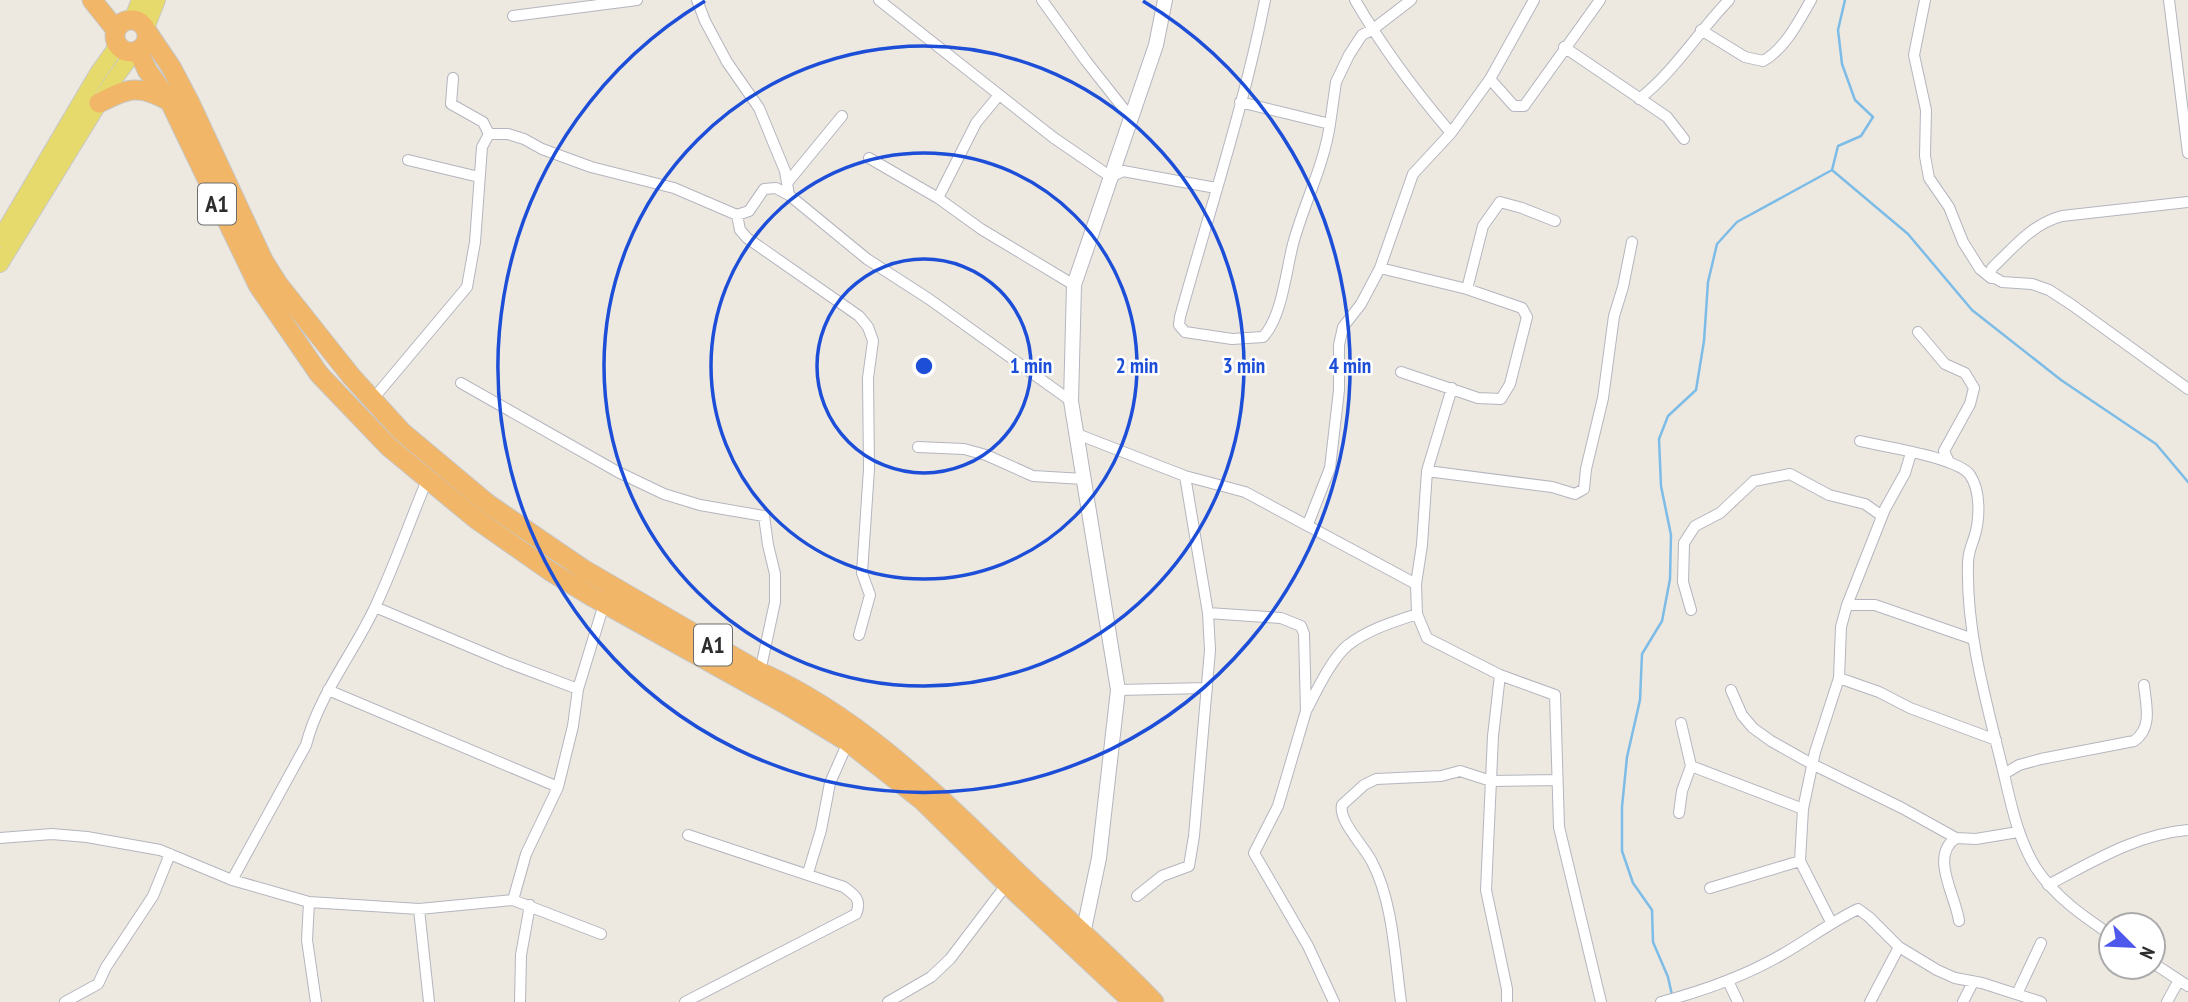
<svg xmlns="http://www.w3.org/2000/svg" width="2188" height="1002" viewBox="0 0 2188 1002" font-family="'PT Sans Narrow',sans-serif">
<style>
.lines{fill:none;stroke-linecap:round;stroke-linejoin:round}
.stream{stroke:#7dbce6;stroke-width:2.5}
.street-casing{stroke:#b4b5bf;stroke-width:12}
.secondary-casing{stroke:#b4b5bf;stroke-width:16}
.primary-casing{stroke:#c8c8c8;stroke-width:18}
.highway-casing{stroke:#c8c8c8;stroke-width:21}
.street{stroke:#fff;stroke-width:10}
.secondary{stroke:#fff;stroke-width:14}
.primary{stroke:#e6da6d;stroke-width:16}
.highway{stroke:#f1b667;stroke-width:19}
.ring{fill:none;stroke:#1d4ed8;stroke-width:3.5}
.labels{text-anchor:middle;stroke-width:5;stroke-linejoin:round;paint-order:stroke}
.shield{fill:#fff;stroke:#6c6c6c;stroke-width:2}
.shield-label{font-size:24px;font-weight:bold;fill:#2d2d2d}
.centre{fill:#1d4ed8;stroke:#fff;stroke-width:3.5}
.ring-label{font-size:21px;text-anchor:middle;font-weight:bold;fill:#1d4ed8;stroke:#fff;stroke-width:5;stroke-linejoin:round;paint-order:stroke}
</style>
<rect width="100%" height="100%" fill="#ede9e1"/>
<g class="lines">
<path class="stream" d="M1832,170L1908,234L1972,310L2061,380L2156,444L2188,482
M1672,995L1668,977L1653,942L1652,910L1633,883L1622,851V807L1627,757L1640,700L1642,654L1662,621L1670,579L1671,535L1661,486L1659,439L1668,416L1696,390L1704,341L1708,282L1717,244L1737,222L1832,170L1838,146L1861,136L1873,117L1855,100L1842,64L1838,30L1845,0"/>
<g class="street-casing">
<path id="street" d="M697,0L705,21L727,62L759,108L785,171L789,195
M879,0L1054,138L1111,177L1123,171L1216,188
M1042,0L1086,61L1131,118
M1355,0C1383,48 1415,91 1451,133
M1925,0L1914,55L1926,110L1925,156L1929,178L1949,207L1963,242L1980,269L1991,278
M2169,0L2188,153
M513,16L637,0
M1701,30L1745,57L1763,61C1785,49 1799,21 1811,0
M1564,47L1667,117L1684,139
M453,78L451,104L483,122L489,134
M1490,79L1514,106H1524L1600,0
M1639,99C1674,72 1698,32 1729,0
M1240,102L1330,124C1324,166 1304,203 1293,244C1286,271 1282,317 1263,337L1232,339L1185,332L1179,325L1180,317C1209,212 1244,107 1265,0
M1330,124L1336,82L1349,55L1362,35L1372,30L1411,0
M869,158L938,198L981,229L1074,285
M408,160L479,177
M787,183L842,116
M938,198L976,123L999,95
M2188,202L2062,216C2032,224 2014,247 1992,268L1990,275L2002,282L2032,284L2049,290L2072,305L2188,389
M737,215L740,230L747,238L859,316L868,327L873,341L868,378L869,469L862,573L870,595L859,635
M1380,268L1467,289L1522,308L1527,317L1510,384L1501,399L1478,398L1401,372
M1467,289L1483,226L1500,202L1522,208L1555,221
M1918,332L1945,364L1965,373L1974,388L1970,404L1944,451L1948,460
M461,383L618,472L664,494L700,505L764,516L768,545L775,574V602L760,672
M373,399L467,287L475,242L482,147L489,134H508L524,139L542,149L591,167L674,188L737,215L749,211L764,189L776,188L789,195L867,259L929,299L1071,401
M1077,434L1185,476L1245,492L1416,584
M1860,441C1884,447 1957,457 1970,475C1981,491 1980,520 1974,538C1971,547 1968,553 1968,563C1966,630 1985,697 2001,762C2010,798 2016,836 2036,868C2055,897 2083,916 2111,935
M918,447L964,449L986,455L1033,476L1084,479
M1427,471L1552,487L1575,494L1584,489L1586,469L1603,398L1614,316L1623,287L1632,242
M1308,524L1330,468L1339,390V345L1343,327L1361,304L1380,268L1413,174L1451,133L1490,79L1534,0
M1847,605H1875L1973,639
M375,607L506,662L578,689
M1691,610L1683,582L1684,543L1695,526L1720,513L1754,481L1790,474L1829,495L1865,504L1882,516
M1208,613L1281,618L1301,626L1304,634L1306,711L1278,806L1254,853L1308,946L1334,1002
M1417,614L1427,638L1500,675L1555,695L1559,827L1601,1002
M1500,675L1493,736L1486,890L1507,989V1002
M1839,678L1879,692L1910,708L1996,740
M328,690L558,787L526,854L513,900
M1118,690L1207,688
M1731,690L1742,715L1753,728L1771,741L1812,764L1902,808L1956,838L1976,839L2018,832
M1307,709C1317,690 1332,658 1348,645C1369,629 1393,622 1417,614L1416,584L1422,545L1427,471L1452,388
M1691,766L1803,809
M2004,774L2019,765L2041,759L2134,741C2153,728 2146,705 2144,685
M558,787L573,726L578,689L604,604
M1679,813L1682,791L1691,766L1681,723
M0,838L52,834L87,837L160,850L232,880L309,902L419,909L513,900L601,934
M1956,838C1929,856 1956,896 1959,921
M808,873L821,830L830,783L848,742
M232,880L306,745C319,694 354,653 376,605C395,564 410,521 427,480
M2048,885C2092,862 2137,834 2188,830
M1710,888L1800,861
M1137,896L1162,876L1189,866L1194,836L1210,650L1208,613L1185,476
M309,902L307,940L316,1002
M419,909L429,1002
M1831,922L1800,861L1803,809L1815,752L1839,678L1841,627L1847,605L1885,509L1905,473L1911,453
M2153,963L2188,986
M1728,981L1738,1002
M2017,994L2041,943
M65,1002L98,984L106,967L153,896L170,854
M520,1002L521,955L530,905
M685,1002L856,914C862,900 855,895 844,887L688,835
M888,1002L931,977L950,959L1007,884
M1401,1002C1395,959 1393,901 1372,862C1365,847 1338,821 1342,805L1364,785L1376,779L1441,776L1460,771L1491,781L1556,780
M1661,1002C1703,991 1745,976 1783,954C1809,939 1831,922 1858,909L1869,917L1899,947L1937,970L1955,978L1982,983L2041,1002
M1870,1002L1899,947
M1963,1002L1973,982
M2167,1002L2179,980"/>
</g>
<g class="secondary-casing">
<path id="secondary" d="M1083,934L1099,858L1118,690L1071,401L1074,285L1156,45L1165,0"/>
</g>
<g class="primary-casing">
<path id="primary" d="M132,20L140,0
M146,28L157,0
M0,239L98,73L118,45
M0,264L112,82L135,51"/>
</g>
<g class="highway-casing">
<path id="highway" d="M92,0L116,30
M115 36a16 16 0 1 1 32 0a16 16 0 1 1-32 0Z
M146,30L171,67L190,103L263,260L278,284L351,376L402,432L488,504L583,569L760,672C861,717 937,795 1015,870C1061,914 1110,956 1154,1002
M138,50L147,70L170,102L258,285L319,374L389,447L476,519L550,571L591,596L787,705L848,742L923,801L1007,884L1133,1002
M99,103C128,88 139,84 169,101"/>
</g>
<use href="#street" class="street"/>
<use href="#secondary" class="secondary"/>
<use href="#primary" class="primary"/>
<use href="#highway" class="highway"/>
</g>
<g class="ring">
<circle cx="924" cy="366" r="107"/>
<circle cx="924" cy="366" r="213"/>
<circle cx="924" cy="366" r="320"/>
<path d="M1143 1A426 426 0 1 1 705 1"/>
</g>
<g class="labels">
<g class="shield">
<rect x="198" y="183.5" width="38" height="41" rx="5"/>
<rect x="694" y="624.5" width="38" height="41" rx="5"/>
</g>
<g class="shield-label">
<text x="217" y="212">A1</text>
<text x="713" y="653">A1</text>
</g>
</g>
<circle cx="924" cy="366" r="10" class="centre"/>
<g class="ring-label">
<text x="1031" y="373">1 min</text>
<text x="1137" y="373">2 min</text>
<text x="1244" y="373">3 min</text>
<text x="1350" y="373">4 min</text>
</g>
<g transform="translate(2132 946) rotate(114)"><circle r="33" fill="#ffffff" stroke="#ababab" stroke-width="2"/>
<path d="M0-5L12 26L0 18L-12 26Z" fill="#4f58ec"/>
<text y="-10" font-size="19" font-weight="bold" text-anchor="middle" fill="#2d2d2d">N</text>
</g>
</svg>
